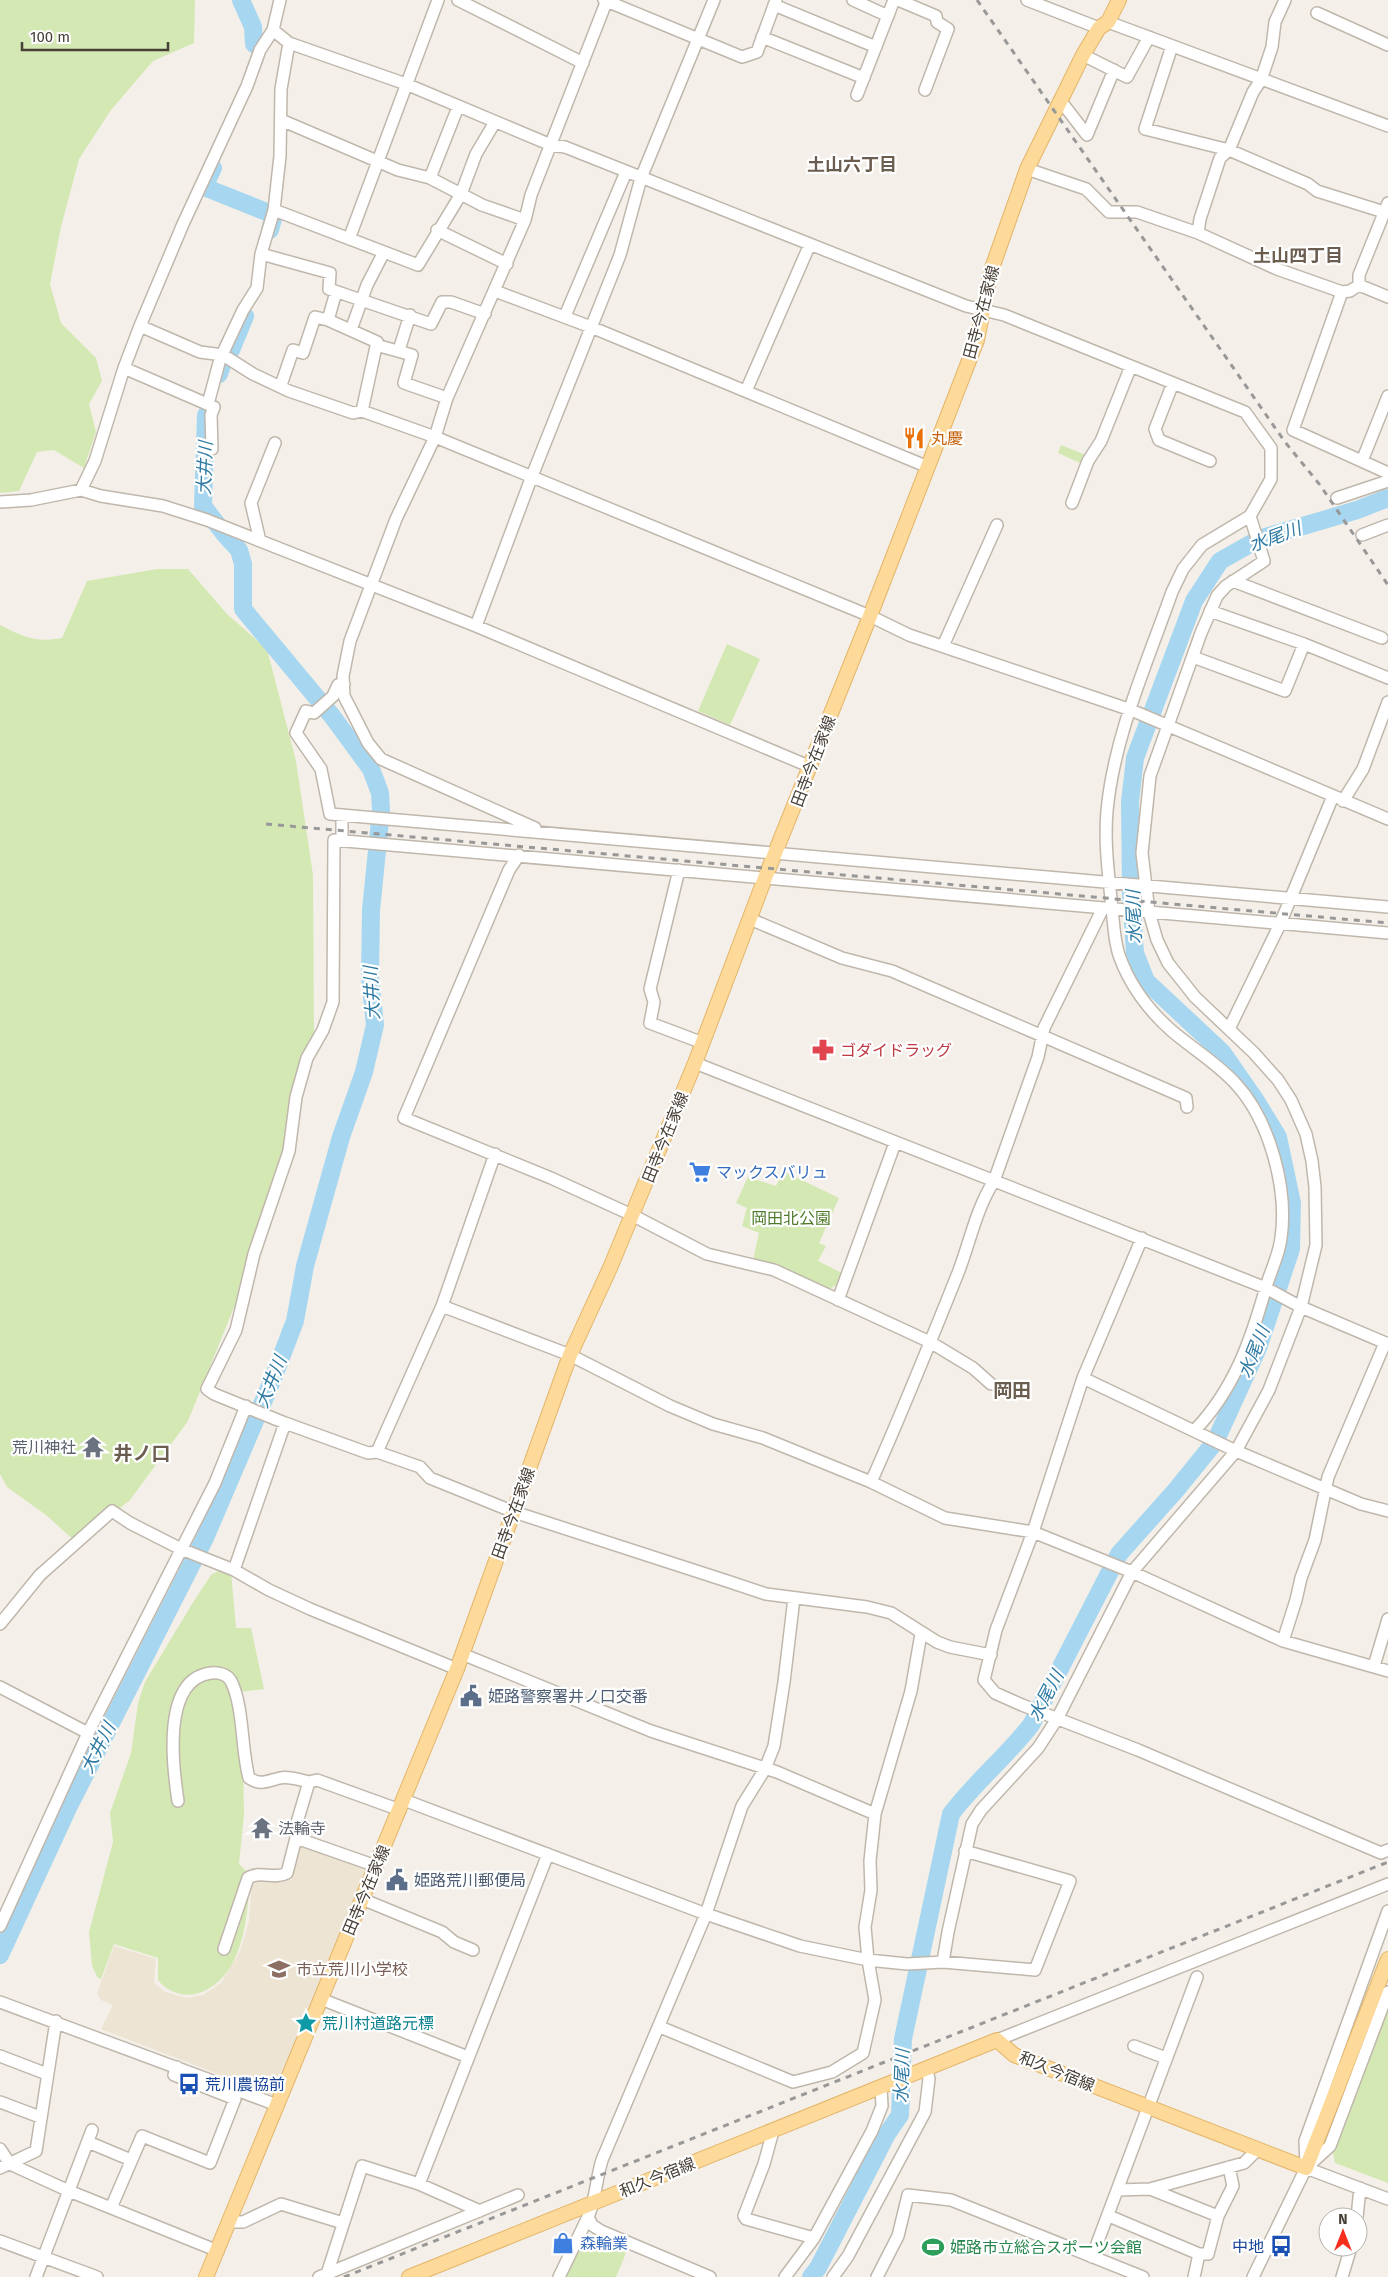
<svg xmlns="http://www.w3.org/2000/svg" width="1388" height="2277" viewBox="0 0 1388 2277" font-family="'Fira Sans','Noto Sans JP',sans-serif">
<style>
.education{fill:#ede4d3}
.green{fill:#d4e8b3}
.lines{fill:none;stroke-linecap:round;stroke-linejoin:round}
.river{stroke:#a7d7f0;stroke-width:18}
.minor-casing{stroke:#c0b7ac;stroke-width:14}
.major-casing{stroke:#e3b569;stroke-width:16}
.minor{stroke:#fff;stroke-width:11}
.major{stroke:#fdd99a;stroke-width:14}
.rail{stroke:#989898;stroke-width:3;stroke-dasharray:6 6;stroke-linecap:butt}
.labels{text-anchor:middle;stroke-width:4.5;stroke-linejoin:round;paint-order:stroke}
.street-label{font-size:16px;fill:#484037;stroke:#fff}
.food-label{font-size:16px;fill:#c56008;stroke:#fff;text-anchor:start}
.health-label{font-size:16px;fill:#be3a42;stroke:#fff;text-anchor:start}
.shop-label{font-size:16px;fill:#366cbe;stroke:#fff;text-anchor:start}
.park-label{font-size:16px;fill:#4e7a2b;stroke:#fff}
.worship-label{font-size:16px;fill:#5b616d;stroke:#fff;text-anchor:end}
.service-label{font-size:16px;fill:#4e5e75;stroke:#fff;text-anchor:start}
.education-label{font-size:16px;fill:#785e54;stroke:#fff;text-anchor:start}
.culture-label{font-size:16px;fill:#0d838f;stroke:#fff;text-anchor:start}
.transit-label{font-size:16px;fill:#164399;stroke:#fff;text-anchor:start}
.leisure-label{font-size:16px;fill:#27864d;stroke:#fff;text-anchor:start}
.neighbourhood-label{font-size:18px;font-weight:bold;fill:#6b5d4f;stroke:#fff}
.water-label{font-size:18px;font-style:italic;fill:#2e7aa3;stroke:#fff}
.quarter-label{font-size:19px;font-weight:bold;fill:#6b5d4f;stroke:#fff}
</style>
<rect width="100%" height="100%" fill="#f4f0e9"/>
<path class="education" d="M302,1846L369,1867L278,2090L272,2095L101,2029L113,2005L101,2000L97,1994L114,1946L156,1959L154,1983L165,1992L187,1998L203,1995L221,1983L240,1951L249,1921L252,1878L291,1880L296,1849Z"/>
<path class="green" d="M0,0H195L194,43L153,61L111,110L79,159L61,227L50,284L61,323L96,358L102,381L89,404L96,432L84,468L54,450L37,452L19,491L0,493Z
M1061,445L1086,455L1082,464L1058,453Z
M157,569H188L227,614L267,649L296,761L313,875L314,1040L283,1186L188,1421L130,1500L77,1543L46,1515L7,1487L0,1474V625C24,637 35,643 62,638L87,581Z
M727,644L760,659L730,725L698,711Z
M783,1171L839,1198L819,1243L826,1246L818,1261L842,1273L837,1285L826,1290L753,1260L759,1233L742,1226L747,1208L736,1203L748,1177L776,1186Z
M218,1571L231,1572L236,1628H251L264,1689L232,1693L243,1762L244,1814L239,1864L250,1875C248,1915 244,1982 195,1994C182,1997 166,1991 158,1980V1958L114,1944L101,1979L97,1977L92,1965L89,1932L113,1842L110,1813L131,1753L138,1703L145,1682L192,1604L211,1575Z
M1388,2007V2183L1335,2163L1333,2153Z
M586,2233L626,2253L616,2277H563Z"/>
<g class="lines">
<path class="river" d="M241,0L253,27L254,44
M213,168L204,187L274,215L270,230
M219,374L224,360L231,350L245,316
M0,1955L68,1808L205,1538L272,1381L295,1321L305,1266L341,1137L364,1072L375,1025L370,977L371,910L381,811L380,793L371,769L332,716L243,609V564L239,550L226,536L203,506L206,415
M811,2277L818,2268L887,2134L900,2115L903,2039L951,1814C975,1782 1006,1757 1031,1725L1119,1554L1176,1490L1215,1442L1258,1348L1291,1249L1292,1203L1278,1137L1256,1101L1222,1052L1146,981L1135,953L1131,893L1130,802L1135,758L1194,601L1220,561L1259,539L1357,510L1388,498"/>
<g class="minor-casing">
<path id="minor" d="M458,0L583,63
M604,0L742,57L757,52L776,0
M853,0L888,16
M898,0L936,16L937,22L948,29L925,90
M1027,0L1099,28
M774,5L876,47
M1317,13L1388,45
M1108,22L1388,126
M273,30L289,43L406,84L551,145L565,147L966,306L1004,315L1245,412L1271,448V479L1250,516L1202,545L1183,569L1172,592C1147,663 1114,736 1107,811C1104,844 1109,877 1112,909C1114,925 1114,940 1119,955C1129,984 1149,1011 1172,1031C1193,1049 1217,1063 1236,1084C1270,1121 1288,1189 1281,1238C1279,1255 1271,1270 1266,1287C1251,1340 1234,1390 1194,1431
M762,37L864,78
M1172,46L1145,129L1229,150L1308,184L1317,191L1384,212
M1083,55L1127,77L1149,37
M857,95L894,0
M1060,100L1087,135L1114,70
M281,120L398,170L430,178L482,205L525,220
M1027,169L1086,189L1109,212H1137L1198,233L1277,269L1342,292L1350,291L1359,285
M430,178L458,107
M274,210L418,265L461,194L476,154L495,122
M437,230L507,264
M1198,233L1200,219L1220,158L1229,150L1253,92L1261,80L1272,47L1275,22L1285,0
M349,239L438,0
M261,254L330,273L329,289L431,324L442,302H451L485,314
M1359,285V275L1388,203
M1359,285L1388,297
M495,291L591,327L928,467
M1342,292L1293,430L1388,473
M565,316L626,172
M328,320L336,292
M140,326L200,352L223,355L253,374L289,391L353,413L362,411L435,437L870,616L909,635L1131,710L1388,819
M351,330L367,285L384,252
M376,345L412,355L404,383L447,398
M399,350L410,315
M124,368L214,407L211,415L212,449
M1173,383L1155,429L1159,440L1210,461
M281,385L293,350L303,353L315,317L328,320L377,342L362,411
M746,391L810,244
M208,404L220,359L243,310L257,288L261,254L274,210L280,156L281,89L289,43
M1362,461L1388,396
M81,490L95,461L124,368L140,326L183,224L247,86L260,50L273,30L280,0
M1337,498L1388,481
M0,502L31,500L81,490L101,496L163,506L207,520L476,626L811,767
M1072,503L1088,461L1101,441L1131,366
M1362,535L1388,525
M260,541L251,503L275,443
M1233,581L1382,638
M1210,611L1304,644L1388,678
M476,626L532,476L620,255L641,178L714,0
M943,646L997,525
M1193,657L1285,691L1304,644
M344,684L338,685L333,696L314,713L306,711L296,733L321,769L330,814L1388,907
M1343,801L1363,769L1388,702
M342,815V840
M535,828L381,759L368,743L344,696L343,676L350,641L396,519L435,437L447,398L525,220L531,195L607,0
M519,855L509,870L404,1118L551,1178L632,1215L707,1254L774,1270L930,1342L973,1368L991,1384
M679,870L650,989L654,1002L650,1023L703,1043
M750,919L842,958L892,971L1186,1098L1187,1107
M1229,1029L1280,924L1333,796
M695,1063L1266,1288L1301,1307L1388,1344
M1142,1238L1083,1378L1033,1532L996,1630L984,1680L995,1693L1022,1705L1138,1750L1381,1853L1388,1850
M838,1300L895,1143
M442,1306L570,1355L670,1406L713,1424L763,1438L871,1482L945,1518L1033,1532L1132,1572L1283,1641L1388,1671
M1083,1378L1236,1451L1361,1504L1388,1511
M377,1452L442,1306L495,1154
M871,1482C902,1413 930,1343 958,1273C970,1242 976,1209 994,1181L1038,1057L1044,1028L1103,908
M234,1570L285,1423
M0,1624L40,1575L112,1511L130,1523L181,1549L234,1570L269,1590L310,1609L457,1669
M1283,1641L1296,1600L1301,1578L1315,1540L1328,1477L1385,1343
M462,1654L651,1731L777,1772L875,1814
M991,1655L950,1647L937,1642L891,1613L867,1607L766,1594L730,1582L514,1512L430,1478L420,1467L377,1452L368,1453L285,1423L214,1394L207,1389L236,1330L254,1254L289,1151L296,1097L307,1058L323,1030L333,1002L334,840L1388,933
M1374,1666L1388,1619
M0,1687L88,1733
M404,1800L706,1914L800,1946L868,1960L907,1964L943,1962L1035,1970L1070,1881L965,1851
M178,1801C173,1768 161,1679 211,1673C218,1672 227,1674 231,1681C244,1707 241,1749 249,1778C261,1786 267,1781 280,1778C289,1776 300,1780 309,1782
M376,1866L296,1838L295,1829L309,1782L317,1780L400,1810
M362,1899L442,1932L454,1942L473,1950
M0,1926L88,1733L215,1483L246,1406
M224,1949L248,1878C259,1870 275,1880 287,1873L296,1838
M943,1962L948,1932L972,1824L981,1810L1038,1748L1057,1719L1132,1572L1236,1451L1269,1390L1301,1307L1316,1245L1315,1187L1312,1161L1306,1134L1291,1100L1278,1080L1254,1053L1195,997L1168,963L1157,940L1149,912L1142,853L1150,776L1201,633L1217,596L1226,586L1264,561L1250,516
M321,1999L468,2057
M0,2002L277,2105
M660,2027L793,2082L832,2072L863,2053L875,2000L868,1960L865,1927L871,1890L870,1861L875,1814L911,1691L921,1634
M997,2040L1388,1884
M1134,2046L1166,2058
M0,2056L47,2074
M0,2102L40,2117
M773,2131L764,2164L744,2216L746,2219L814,2238
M88,2142L131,2160
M0,2149L10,2164L69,2191L218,2251
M1306,2166L1305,2141L1388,1911
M0,2168L36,2151L56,2021
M1306,2168L1388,2199
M419,2184L548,1854
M1150,2189L1244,2163L1258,2149
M1118,2190L1150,2189L1218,2216L1208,2254H1199L1194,2277
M111,2208L142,2136L210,2163L235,2099L174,2075L177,2067
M1109,2216L1199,2254
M1218,2216L1233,2186L1229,2167
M1357,2217L1360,2188
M230,2222H243L281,2204L343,2223
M0,2241L97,2277
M1092,2257L1197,1977
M327,2274L362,2166L419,2184L480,2211
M36,2277L92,2130
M319,2277L518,2195
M559,2277L588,2217
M710,2277L601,2231L592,2225L588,2217C596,2199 596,2179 602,2160L706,1914L742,1806L765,1769L774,1746L784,1682L794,1598
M785,2277L814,2238L872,2131L882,2106L881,2088
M833,2277L848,2256L925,2112L929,2079L927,2070
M877,2277L898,2236L908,2195L951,2200L1143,2277
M1253,2277L1306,2168L1330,2146L1388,1992
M1342,2277L1351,2247"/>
</g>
<g class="major-casing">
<path id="major" d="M206,2277L457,1669L570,1355L610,1268L695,1063L765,878L870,616L977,340L991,271L1027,169L1083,55L1099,28L1108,22L1119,0
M409,2277L997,2040L1014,2055L1306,2168L1388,1959"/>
</g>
<use href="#minor" class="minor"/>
<use href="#major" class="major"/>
<path class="rail" d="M977,0L1285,442L1320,485L1388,585
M266,824L1388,923
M344,2277L1388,1862"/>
</g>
<defs>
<g id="restaurant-bare" transform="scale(1.725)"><path d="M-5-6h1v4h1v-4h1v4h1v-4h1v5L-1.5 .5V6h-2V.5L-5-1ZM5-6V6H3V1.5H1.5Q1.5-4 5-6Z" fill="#e8710a" stroke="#fff" stroke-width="2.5" paint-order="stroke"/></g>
<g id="pharmacy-bare" transform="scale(1.725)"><path d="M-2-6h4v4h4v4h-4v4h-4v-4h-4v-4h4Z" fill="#e0444e" stroke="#fff" stroke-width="2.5" paint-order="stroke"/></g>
<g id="supermarket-bare" transform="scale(1.725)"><path d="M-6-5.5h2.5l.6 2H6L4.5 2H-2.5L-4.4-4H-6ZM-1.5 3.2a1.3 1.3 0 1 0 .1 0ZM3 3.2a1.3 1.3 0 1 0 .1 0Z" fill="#3f7fe0" stroke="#fff" stroke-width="2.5" paint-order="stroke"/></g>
<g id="temple-bare" transform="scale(1.725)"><path d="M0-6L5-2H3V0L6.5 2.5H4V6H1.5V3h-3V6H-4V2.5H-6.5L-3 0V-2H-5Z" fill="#6b7280" stroke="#fff" stroke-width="2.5" paint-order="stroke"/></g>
<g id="civic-bare" transform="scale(1.725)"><path d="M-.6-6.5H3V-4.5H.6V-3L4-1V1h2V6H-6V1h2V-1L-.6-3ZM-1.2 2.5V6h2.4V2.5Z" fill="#5c6f8a" stroke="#fff" stroke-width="2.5" paint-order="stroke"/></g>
<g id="school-bare" transform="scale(1.725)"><path d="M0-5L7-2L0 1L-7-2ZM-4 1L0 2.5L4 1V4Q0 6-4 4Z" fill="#8d6e63" stroke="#fff" stroke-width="2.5" paint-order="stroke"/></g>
<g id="sight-bare" transform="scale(1.725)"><path d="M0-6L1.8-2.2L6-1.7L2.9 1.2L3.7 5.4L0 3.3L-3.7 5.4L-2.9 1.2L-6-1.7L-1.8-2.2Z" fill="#0f9aa8" stroke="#fff" stroke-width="2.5" paint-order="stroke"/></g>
<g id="bus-bare" transform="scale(1.725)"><path d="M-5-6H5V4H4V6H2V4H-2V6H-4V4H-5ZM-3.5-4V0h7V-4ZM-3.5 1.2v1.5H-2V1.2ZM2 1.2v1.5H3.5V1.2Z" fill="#1a4fb4" stroke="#fff" stroke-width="2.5" paint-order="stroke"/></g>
<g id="shop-bare" transform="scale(1.725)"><path d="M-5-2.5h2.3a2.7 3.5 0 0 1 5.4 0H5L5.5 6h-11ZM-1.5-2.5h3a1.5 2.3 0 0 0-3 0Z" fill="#3f7fe0" stroke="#fff" stroke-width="2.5" paint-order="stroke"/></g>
<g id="stadium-bare" transform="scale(1.725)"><path d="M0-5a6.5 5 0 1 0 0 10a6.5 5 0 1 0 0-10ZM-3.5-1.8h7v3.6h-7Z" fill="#2e9e5b" stroke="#fff" stroke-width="2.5" paint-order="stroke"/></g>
</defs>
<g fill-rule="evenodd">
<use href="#restaurant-bare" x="914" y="438"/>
<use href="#pharmacy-bare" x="823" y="1050"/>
<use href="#supermarket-bare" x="700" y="1172"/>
<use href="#temple-bare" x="93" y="1447"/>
<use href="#civic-bare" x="471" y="1696"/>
<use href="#temple-bare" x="262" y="1828"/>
<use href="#civic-bare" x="397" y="1880"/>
<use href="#school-bare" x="279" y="1969"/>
<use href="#sight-bare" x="306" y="2023"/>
<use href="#bus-bare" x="189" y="2084"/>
<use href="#shop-bare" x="563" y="2243"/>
<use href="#bus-bare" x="1281" y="2246"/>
<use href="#stadium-bare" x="933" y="2247"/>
</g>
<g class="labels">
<g class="street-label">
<text transform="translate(981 312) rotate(-75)" y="6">田寺今在家線</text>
<text transform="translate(813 761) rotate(-69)" y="6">田寺今在家線</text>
<text transform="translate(665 1137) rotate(-68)" y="6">田寺今在家線</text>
<text transform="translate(513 1513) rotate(-70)" y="6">田寺今在家線</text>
<text transform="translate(366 1890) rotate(-67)" y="6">田寺今在家線</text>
<text transform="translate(1057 2071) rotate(22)" y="6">和久今宿線</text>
<text transform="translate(657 2177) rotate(-22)" y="6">和久今宿線</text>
</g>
<g class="food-label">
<text x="931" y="444">丸慶</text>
</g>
<g class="health-label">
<text x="840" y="1056">ゴダイドラッグ</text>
</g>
<g class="shop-label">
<text x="716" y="1178">マックスバリュ</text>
<text x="580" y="2249">森輪業</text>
</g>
<g class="park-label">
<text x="791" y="1224">岡田北公園</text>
</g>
<g class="worship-label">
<text x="76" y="1453">荒川神社</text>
<text x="278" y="1834" text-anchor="start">法輪寺</text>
</g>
<g class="service-label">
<text x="488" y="1702">姫路警察署井ノ口交番</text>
<text x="414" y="1886">姫路荒川郵便局</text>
</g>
<g class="education-label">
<text x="296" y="1975">市立荒川小学校</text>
</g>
<g class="culture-label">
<text x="322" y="2029">荒川村道路元標</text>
</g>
<g class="transit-label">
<text x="205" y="2090">荒川農協前</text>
<text x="1264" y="2252" text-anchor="end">中地</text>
</g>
<g class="leisure-label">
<text x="950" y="2253">姫路市立総合スポーツ会館</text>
</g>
<g class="neighbourhood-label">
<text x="852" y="171">土山六丁目</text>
<text x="1298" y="262">土山四丁目</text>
</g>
<g class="water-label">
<text transform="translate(205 468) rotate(-88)" y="6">大井川</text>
<text transform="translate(1275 537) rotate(-20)" y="6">水尾川</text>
<text transform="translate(1134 917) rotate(-92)" y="6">水尾川</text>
<text transform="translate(372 993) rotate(-93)" y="6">大井川</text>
<text transform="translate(1254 1352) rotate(-68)" y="6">水尾川</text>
<text transform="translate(271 1382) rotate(-68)" y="6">大井川</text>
<text transform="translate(1046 1696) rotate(-62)" y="6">水尾川</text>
<text transform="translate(98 1748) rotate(-63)" y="6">大井川</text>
<text transform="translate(902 2076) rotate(-88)" y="6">水尾川</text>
</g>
<g class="quarter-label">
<text x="1012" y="1397">岡田</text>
<text x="142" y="1460">井ノ口</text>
</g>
</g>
<g transform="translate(1343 2232)"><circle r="24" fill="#ffffff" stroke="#b6b3af"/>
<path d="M0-4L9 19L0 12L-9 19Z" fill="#f72e1d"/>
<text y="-8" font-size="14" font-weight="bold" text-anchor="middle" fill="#484037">N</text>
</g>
<path d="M22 42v8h146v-8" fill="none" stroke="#484037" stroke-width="2.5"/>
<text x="30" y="42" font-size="15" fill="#484037" stroke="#ffffff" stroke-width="4" paint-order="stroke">100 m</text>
</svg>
